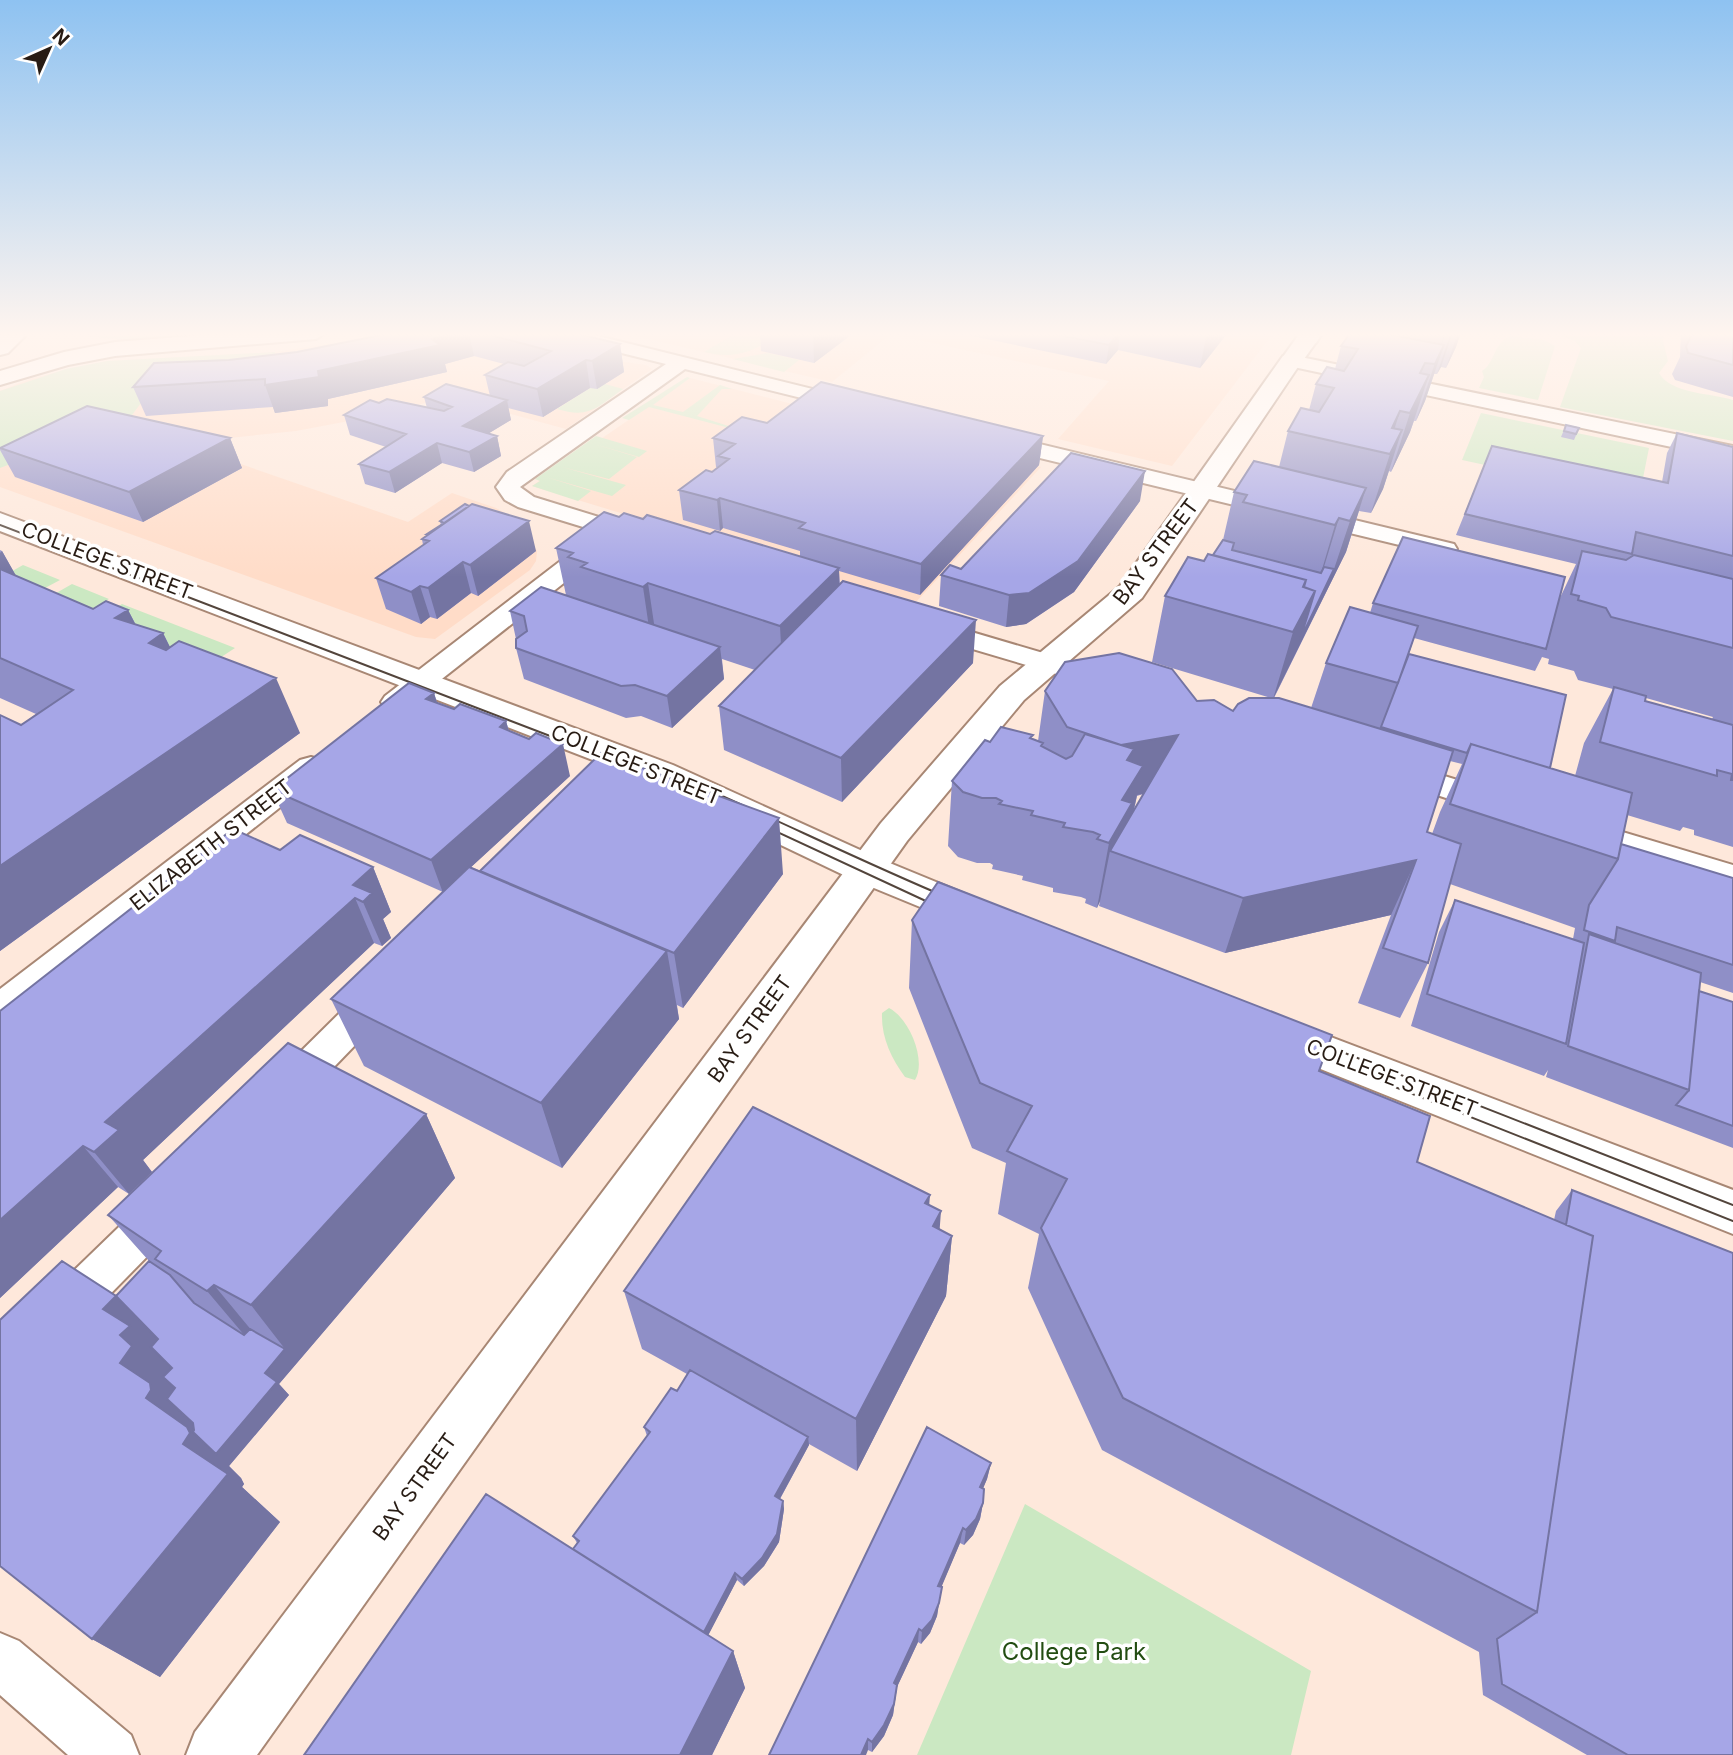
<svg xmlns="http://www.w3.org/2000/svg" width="1733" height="1755" viewBox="0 0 1733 1755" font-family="Inter,sans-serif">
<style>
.built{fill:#ffdcc8}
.green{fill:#cbe8c2}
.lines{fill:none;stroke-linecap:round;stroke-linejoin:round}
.minor-casing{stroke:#a88774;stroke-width:4}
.secondary-casing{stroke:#a88774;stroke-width:4}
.primary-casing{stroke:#a88774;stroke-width:4}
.minor{fill:#fff;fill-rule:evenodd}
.secondary{fill:#fff;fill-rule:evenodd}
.primary{fill:#fff;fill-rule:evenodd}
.tram{stroke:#53453c;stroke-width:2}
.wall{fill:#8f8fc7;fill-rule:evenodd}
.shaded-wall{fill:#7474a2}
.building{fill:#a6a6e7;stroke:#7474a2;stroke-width:2}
.labels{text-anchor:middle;stroke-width:7;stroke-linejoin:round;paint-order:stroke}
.street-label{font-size:21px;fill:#281c14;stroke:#fff}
.near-park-label{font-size:24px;fill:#234d12;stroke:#fff}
</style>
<rect width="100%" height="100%" fill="#fee8db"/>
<path class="built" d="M407,332L646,365L652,369L566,429L449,397L370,417L296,431L180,443L408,522L452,493L496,508L518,520L537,551L536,561L530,570L435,639L416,637L0,487V391L32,378L107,361L275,352Z
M618,332H1274L1172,466L1058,439L1109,381L891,334L832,382Z
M690,378L1041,467L915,603L532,486Z"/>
<path class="green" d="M62,332H259C196,338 124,345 62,332Z
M738,332H782C755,351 737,360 704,352Z
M1550,332H1665L1663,341L1668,361L1659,373C1671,394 1711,393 1733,400V441L1560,407L1581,348L1575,341Z
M1511,336L1544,340L1555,346L1538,400L1479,388L1484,377L1482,371C1495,363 1494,341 1511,336Z
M275,352L276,376L156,383L129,419L0,468V391L66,369L107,361Z
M768,353L799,360L784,372L733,359Z
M687,377L690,378L653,405L683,412L720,385L732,389H722L697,416L760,436L649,407L629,420L622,418Z
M605,384L623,389C597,407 590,419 557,409L590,388Z
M1481,413L1649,448L1639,498L1462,460Z
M596,436L647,451L639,457L594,444L637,457L609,479L562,467L626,485L612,496L546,477L591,491L578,501L532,486L540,481L535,479Z
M23,565L60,580L32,595L0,578Z
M72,584L109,599L82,615L44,600Z
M122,604L235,648L200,671L95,620Z
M889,1008C909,1018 927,1060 915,1080L905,1077C891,1058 881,1037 882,1013Z
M1025,1504L1311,1671L1291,1755H917Z"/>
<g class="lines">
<g class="minor-casing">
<path id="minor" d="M551,332H582L857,400L860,404L850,410L685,369L520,487L534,497L641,530L644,535L641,540L632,542L518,507L505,500L496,487L507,472L666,364L553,336Z
M1291,355L1733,446V460L1284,365L1281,361Z
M998,434L1454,544L1457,549L1454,554L1445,556L990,446L987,441L990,436Z
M598,537L607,539L610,544L607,549L405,708L395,711L385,708L381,702L385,696L589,539Z
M931,620L1087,666L1091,672L1087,678L1077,680L922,634L918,628L922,622Z
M311,757L322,760L326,767L322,774L13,1019L0,1024V989L300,760Z
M1399,762L1506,795L1511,803L1506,811L1495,814L1388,779L1384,772L1388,765Z
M1579,819L1733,865V889L1568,838L1563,830L1568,822Z
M378,984L391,988L396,998L391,1008L302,1100L288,1105L274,1100L269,1089L274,1078L365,988Z
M165,1191L180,1197L186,1210L180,1223L16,1390L0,1397V1342L150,1197Z
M0,1633L19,1641L131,1735L139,1755H68L0,1695Z"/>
</g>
<g class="secondary-casing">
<path id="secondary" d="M1310,332L1319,338L1299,366H1283L1280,361L1300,333Z
M0,513L673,765L880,859L992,905L998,915L992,925L978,930L964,925L852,879L647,781L0,531Z
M1278,1017L1733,1190V1234L1263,1046L1256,1034L1263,1022Z"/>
</g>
<g class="primary-casing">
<path id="primary" d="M5,332H29L8,353L0,355V336Z
M241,332H327L316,339L115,356L68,365L0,385V371L64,352L115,342Z
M1301,332H1323L1316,343L1308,345L1297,338Z
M1291,354L1302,361L1142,598L1024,700L907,841L257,1755H186L195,1732L881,823L1000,686L1120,586L1283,356Z"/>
</g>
<use href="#minor" class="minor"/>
<use href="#secondary" class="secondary"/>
<use href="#primary" class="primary"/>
<path class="tram" d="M0,525L618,762
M608,748C725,793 836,851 951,899
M762,825L943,909
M1309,1039L1733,1205
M1304,1051L1733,1221"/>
</g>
<path class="wall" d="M442,332H570L620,344L624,372L597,389L590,388L543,417L508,408L511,420L489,433L497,436L501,456L474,472L442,463L395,493L365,484L359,464L386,447L350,435L344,415L379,403L427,408L424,397L490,396L485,375L504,364L474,356L445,364L447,372L328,399V406L275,413L273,407L146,416L133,387L229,360L428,336Z
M760,332H855L814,363L761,351Z
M953,332H1227L1226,335L1200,368L1118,350L1106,364Z
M1351,332H1461L1456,347L1446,368L1441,367L1437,374H1434L1425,401L1416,421H1414L1410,432L1391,472L1389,471L1383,489L1371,513L1359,511L1346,552L1274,698L1311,708L1326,663L1370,613L1373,603L1558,602L1576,564L1456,535L1492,446L1662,482L1667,453L1677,433L1733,447V847L1694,835V830L1683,827L1680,831L1627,815L1621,844L1733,878V993L1700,982L1699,991L1733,1002V1148L1546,1077L1548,1070L1544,1076L1411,1026L1439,932L1455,900L1573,939L1575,928L1450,884L1428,963L1400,1018L1358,1003L1391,915L1225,953L1099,906L1100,901L1097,908L1085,903L1086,899L1081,897L1053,892V888L1022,880L1023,876L992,869L993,865L990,863H977L958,857L948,846L952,781L1033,739L1038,741L1045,691L1197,701L1233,711L1271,698L1152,662L1165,596L1204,561L1213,555L1223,540L1234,492L1279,467L1288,431L1309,410L1316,384L1335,369L1341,346ZM1414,638L1535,671L1542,657L1549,659L1548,664L1574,671L1578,680L1613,689L1584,743L1575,776L1550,768L1409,654ZM1646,698L1713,717L1712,719L1645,701ZM1450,761L1462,764L1440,812L1432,834L1427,832ZM1143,794L1134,810L1137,796Z
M1681,332H1733V397L1675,380L1672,374L1680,357Z
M767,423L1043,436L1039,465L920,595L839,571L840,585L973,663L842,802L724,750L719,706L755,670L722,659L724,679L672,728L641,716L626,718L524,679L516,648V639L510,611L566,595L556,548L619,517L643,519L800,556V551L723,528L720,531L683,520L679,490L712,472L718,468L716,467L713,438Z
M1566,425L1579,428L1574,440L1561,437Z
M230,438L242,468L143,522L15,477L0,450V447Z
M1140,501L1074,592L1026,624L1006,627L939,606L941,575L961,569Z
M440,521L536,551L478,596L471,593L437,619L430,617L421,624L386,609L376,578L423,545L422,539L441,525Z
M0,550L2,551L16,576L93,609L128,610L136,625L163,633L170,647L300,733L0,951V715L21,725L36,714L0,698Z
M434,693L437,703L454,709L506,721L509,731L570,776L471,867L481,871L783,874L683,1008L677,1005L679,1019L562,1168L364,1066L331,999L443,892L287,823L272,790Z
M280,850L373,867L391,912L383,919L391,938L382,946L374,943L143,1160L152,1172L129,1194L118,1187L0,1298V1011Z
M912,920L1319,1071L1417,1162L1554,1220L1556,1211L1572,1190L1733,1755H1587L1483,1695L1479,1652L1102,1450L1028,1288L1039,1234L998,1214L1006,1163L972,1148L909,988Z
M426,1114L455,1178L279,1384L289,1395L229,1466L241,1478L244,1484L242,1487L280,1522L160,1677L92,1639L116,1296L149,1261L108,1215Z
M929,1205L940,1230L952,1236L946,1296L857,1471L809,1444V1445L780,1499L783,1501L784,1509L779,1542L764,1566L744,1586L737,1580L708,1635L733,1651L745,1688L712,1755H304L573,1549L577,1543L573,1536L647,1436L644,1427L677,1391L687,1374L642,1349L624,1291Z
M991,1463L987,1479L983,1488V1503L980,1519L973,1535L964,1545L960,1543L941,1587L937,1616L930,1633L921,1644L918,1642L897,1687L893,1715L884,1736L872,1752L868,1750L769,1755Z"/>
<path class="shaded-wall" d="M458,332H469L474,356L445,364L447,372L328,399V406L275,413L265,385Z
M813,332H855L814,363Z
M1120,332L1118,350L1106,364L1109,345Z
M1207,332H1227L1226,335L1200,368Z
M1445,332H1446L1435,363L1444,345L1425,401L1416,421Z
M1451,332H1453L1441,367L1437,374Z
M1458,332H1461L1456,347L1446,368Z
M620,344L624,372L597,389L592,361Z
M586,360L590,388L543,417L537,389Z
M1429,375L1410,432L1391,472L1410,413Z
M507,400L511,420L468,446L463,426Z
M1400,411L1387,453L1392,428Z
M1402,430L1383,489L1371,513L1390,454Z
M497,436L501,456L474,472L469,452Z
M1043,436L1039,465L920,595L921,564Z
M230,438L242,468L143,522L129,492Z
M437,443L442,463L395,493L389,472Z
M1145,471L1140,501L1074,592L1026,624L1006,627L1009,595Z
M1366,488L1346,552L1273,699L1293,632L1315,591L1334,569L1350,521Z
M720,498L723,528L720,531L717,500Z
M1339,518L1319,583L1316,590L1335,525Z
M529,521L536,551L478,596L470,565Z
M2,551L32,604L0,584V553Z
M463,562L471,593L437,619L428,588Z
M839,568L840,621L783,680L780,626Z
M648,583L656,637L651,641L643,587Z
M420,586L430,617L421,624L411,592Z
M128,610L156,664L115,618Z
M976,620L973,663L842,802L841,758Z
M163,633L190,688L149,643Z
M720,647L724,679L672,728L667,696Z
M276,678L300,733L0,951V866Z
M434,693L444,725L426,699Z
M506,721L515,754L500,727Z
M1178,735L1165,790L1137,795L1129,831L1110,851L1100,901L1097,908L1109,843L1121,745Z
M563,744L570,776L443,893L431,860Z
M779,818L783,874L683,1008L674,953Z
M1416,860L1391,915L1225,953L1243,898Z
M373,867L391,912L383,919L391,938L382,946L363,902L353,885Z
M355,898L374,943L143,1160L152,1172L129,1194L94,1152L105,1122Z
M667,951L679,1019L562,1168L541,1103Z
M426,1114L455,1178L279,1384L289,1395L229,1466L241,1478L244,1484L242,1487L280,1522L160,1677L92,1639L183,1444L146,1398L120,1363V1335L103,1309L116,1296L265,1373L285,1349L251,1305Z
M83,1146L118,1187L0,1298V1220Z
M930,1195L925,1257V1203Z
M941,1211L937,1265L952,1236L946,1296L857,1471L856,1419L933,1226Z
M214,1285L262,1343L256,1349L207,1291Z
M808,1437L809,1445L777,1504L775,1496Z
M991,1463L987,1479L977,1503L980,1487Z
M783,1501L784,1509L779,1542L764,1566L744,1586L742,1579Z
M983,1503L980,1519L973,1535L964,1545L966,1530Z
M963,1528L960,1543L936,1600L938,1586Z
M735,1573L737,1580L697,1657L694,1651Z
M942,1587L937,1616L930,1633L921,1644L922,1631Z
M919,1629L918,1642L897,1687L893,1715L884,1736L872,1752V1742L894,1683Z
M733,1651L745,1688L712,1755H680Z
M868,1739V1750L866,1755H861Z"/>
<path class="building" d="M396,332H422L428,336L442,332H458L432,339L440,345L318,371L319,377L265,385V379L133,387L154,363L229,360L297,352Z
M479,332H570L620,344L592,361L586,360L537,389L485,375L508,362L524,366L551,351Z
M1043,332H1120L1109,345Z
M1351,332H1376L1444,345L1435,364L1425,363L1420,373L1429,375L1410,413L1400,411L1392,428L1402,430L1390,454L1288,431L1301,408L1319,412L1334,388L1316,384L1327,367L1344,371L1358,349L1341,346Z
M1693,332H1733V365L1688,353L1686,346Z
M821,382L1043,436L921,564L799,528L805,523L720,498L717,500L679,490L706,470L712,472L729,459L718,456L735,444L713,438L742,417L767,423Z
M446,384L507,400L463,426L497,436L469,452L437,443L389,472L359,464L406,434L344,415L370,400L379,403L387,399L444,411L452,407L424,397Z
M87,406L230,438L129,492L0,448Z
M1566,425L1579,428L1576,434L1564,431Z
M1677,433L1733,447V556L1636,532L1632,554L1465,514L1492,446L1668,483Z
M1071,453L1145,471L1078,561L1029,593L1009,595L941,575L950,565L961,569Z
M1254,461L1366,488L1350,521L1339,518L1335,525L1243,502L1247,495L1234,492Z
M465,504L469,506L428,534H427L444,523L440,521Z
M472,504L529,521L470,565L463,562L428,588L420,586L411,592L376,578L429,541L422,539Z
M604,512L619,517L624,513L643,519L647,515L710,534L715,531L839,568L780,626L648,583L643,587L581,567L587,563L568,557L573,553L556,548Z
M1403,537L1565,577L1546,649L1373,603Z
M1223,540L1234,543L1232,550L1321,573L1324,567L1334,569L1300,640L1315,591L1304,587L1306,580L1213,555Z
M1582,551L1626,560L1634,555L1733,579V648L1611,617L1606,608L1578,600L1579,596L1571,594Z
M1208,554L1306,580L1303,587L1315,591L1293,632L1165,596L1188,557L1204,561Z
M0,569L93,609L106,601L128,610L115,618L163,633L149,643L166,650L179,641L276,678L0,866V715L21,725L73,690L0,658Z
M843,581L976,620L841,758L719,706Z
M541,587L720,647L667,696L635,685L621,686L516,648V639L527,631L524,616L510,611Z
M1350,607L1418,626L1398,683L1326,663Z
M1119,653L1172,669L1197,701L1214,700L1233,711L1238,704L1249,698H1279L1453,751L1427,832L1461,844L1428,963L1383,948L1416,860L1243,898L1110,851L1178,735L1121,745L1067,727L1045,691L1065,662Z
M1409,654L1566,695L1550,768L1471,744L1467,753L1381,727Z
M409,683L434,693L426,699L454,709L460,704L506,721L500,727L529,739L536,733L563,744L431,860L272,790Z
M1614,687L1646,696L1645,701L1733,725V780H1731L1732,774L1717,770V776L1600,742Z
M1001,727L1033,735L1030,738L1043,743L1041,746L1066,759L1072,756L1085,734L1134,749L1127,760L1143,766L1122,800L1132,803L1109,843L1097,839L1100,835L1093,832L1063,827L1065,823L1031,815L1033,811L999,804L1002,801L996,798H982L963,792L952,781L985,740L990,742Z
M1471,744L1632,793L1618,859L1450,804Z
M601,753L779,818L674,953L480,871Z
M233,829L280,850L300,835L373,867L353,885L372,893L363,902L355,898L105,1122L119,1130L94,1152L83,1146L0,1220V1011Z
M1621,844L1733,878V965L1617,927L1615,941L1584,930L1589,905L1618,859Z
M469,867L667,951L541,1103L331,999Z
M938,882L1332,1035L1319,1071L1430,1116L1417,1162L1593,1236L1537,1612L1123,1398L1041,1228L1067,1179L1007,1151L1032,1106L980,1083L912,920Z
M1455,900L1584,943L1566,1044L1427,994Z
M1589,934L1701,973L1689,1090L1568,1046Z
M1699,991L1733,1002V1126L1676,1105L1689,1090Z
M288,1043L426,1114L251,1305L214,1285L207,1291L155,1259L161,1251L108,1215Z
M753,1107L930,1195L925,1203L941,1211L933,1226L952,1236L856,1419L624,1291Z
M1572,1190L1733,1253V1755H1628L1502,1684L1497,1639L1537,1612L1593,1236L1566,1225Z
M62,1261L116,1296L103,1309L130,1326L120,1335L132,1346L120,1363L150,1383L151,1390L146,1398L187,1427L190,1433L183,1444L228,1474L92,1639L0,1566V1320Z
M149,1261L170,1275L194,1303L244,1335L250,1329L285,1349L265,1373L277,1382L216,1454L193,1432L194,1430L193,1423L167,1399L175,1388L163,1377L172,1368L151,1347L158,1339L116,1296Z
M690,1370L808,1437L775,1496L783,1501L777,1534L762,1558L742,1579L735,1573L704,1632L573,1549L579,1541L573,1536L650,1432L644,1427L671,1388L677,1391Z
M927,1427L991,1463L980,1487L984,1489L983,1503L976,1519L966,1530L963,1528L938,1586L942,1587L939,1603L932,1620L922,1631L919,1629L894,1683L897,1685L894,1704L884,1725L872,1742L868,1739L861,1755H769Z
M486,1494L733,1651L680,1755H304Z"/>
<linearGradient id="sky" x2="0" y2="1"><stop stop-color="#8ec2f1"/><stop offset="0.58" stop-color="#fff5ef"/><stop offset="1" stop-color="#fff5ef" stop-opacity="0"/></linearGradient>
<rect width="1733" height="577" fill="url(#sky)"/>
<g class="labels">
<g class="street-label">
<text transform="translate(1156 552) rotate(-53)" y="7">BAY STREET</text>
<text transform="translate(107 561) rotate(21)" y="7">COLLEGE STREET</text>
<text transform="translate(636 765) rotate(22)" y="7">COLLEGE STREET</text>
<text transform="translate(211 845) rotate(-38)" y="7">ELIZABETH STREET</text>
<text transform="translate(750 1029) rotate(-54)" y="7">BAY STREET</text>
<text transform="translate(1392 1078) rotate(21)" y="7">COLLEGE STREET</text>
<text transform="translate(415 1487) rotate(-54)" y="7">BAY STREET</text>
</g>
<g class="near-park-label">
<text x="1074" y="1660">College Park</text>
</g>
</g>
<g transform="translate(49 49) rotate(45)" stroke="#ffffff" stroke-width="5" paint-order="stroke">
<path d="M0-5L12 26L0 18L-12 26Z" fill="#281c14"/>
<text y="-10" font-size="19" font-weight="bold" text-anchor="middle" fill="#281c14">N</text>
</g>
</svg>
